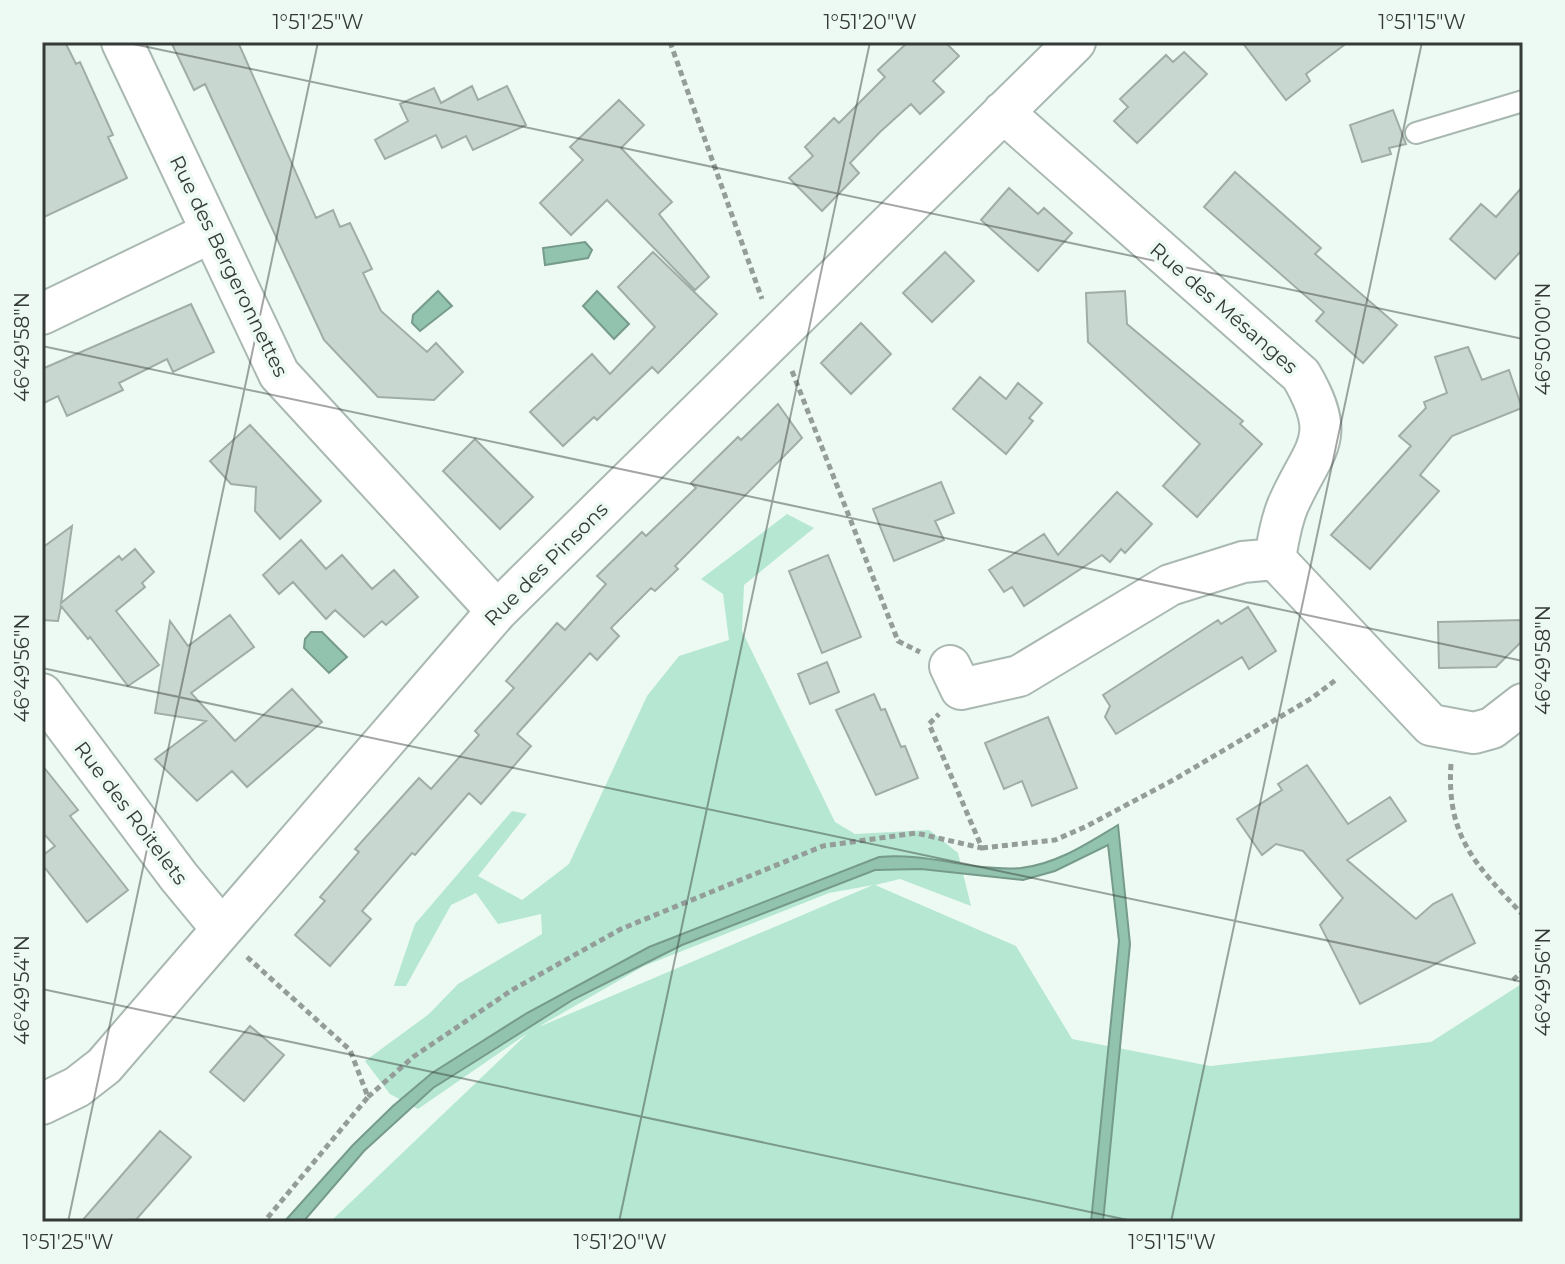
<svg xmlns="http://www.w3.org/2000/svg" width="1565" height="1264" viewBox="0 0 1565 1264" font-family="Montserrat,sans-serif">
<style>
.green{fill:#b5e7d3;fill-rule:evenodd}
.water{fill:#92c3af;stroke:#769a8b;stroke-width:2}
.building{fill:#c9d7d1;stroke:#a0ada7;stroke-width:2}
.lines{fill:none;stroke-linecap:round;stroke-linejoin:round}
.service-casing{stroke:#aab8b2;stroke-width:24}
.minor-casing{stroke:#aab8b2;stroke-width:44}
.path{stroke:#949d99;stroke-width:5;stroke-dasharray:6 4;stroke-linecap:butt}
.service{stroke:#fff;stroke-width:20}
.minor{stroke:#fff;stroke-width:40}
.ticks{fill:none;stroke:#353a38;stroke-width:2;stroke-opacity:0.45}
.labels{text-anchor:middle;stroke-width:7;stroke-linejoin:round;paint-order:stroke}
.street-label{font-size:20px;fill:#353a38;stroke:#ecfaf3}
.neatline{fill:none;stroke:#353a38;stroke-width:3}
.ticks-label{font-size:20px;text-anchor:middle;fill:#353a38}
</style>
<rect width="100%" height="100%" fill="#ecfaf3"/>
<path class="green" d="M787,514L814,528L744,585L742,631L835,822L855,834L929,830L958,853L971,906L900,879L875,885L1016,946L1072,1039L1210,1066L1431,1042L1523,983V1222H330L528,1033L418,1109L390,1094L365,1061L429,1014L458,984L542,934L541,914L498,924L476,893L451,905L406,986H394L415,924L512,811L527,814L478,876L522,900L569,864L647,696L679,656L729,640L723,594L701,579ZM873,885L541,1026H540L644,966L829,893Z"/>
<path class="water" d="M585,242L592,250L588,258L545,265L543,248Z
M438,291L452,306L420,331L412,323L413,315Z
M597,291L629,324L614,339L583,306Z
M311,632H322L347,657L329,673L304,648L305,639Z
M1118,825L1130,944L1103,1222H1091L1119,941L1108,845L1055,871L1023,880L921,869L875,870L682,945L574,999L433,1088L364,1151L303,1222H284L353,1145L393,1106L432,1073L527,1013L649,947L879,857C927,852 974,872 1021,868C1057,864 1088,843 1118,825Z"/>
<path class="building" d="M42,42H65L76,64L80,62L113,135L108,137L127,178L42,218Z
M171,42H238L316,218L333,210L340,227L350,223L372,269L363,273L381,311L427,352L436,343L463,372L434,400L378,397L324,340L205,84L194,90Z
M908,42H945L959,56L933,81L944,92L920,114L911,104L880,132L850,163L859,173L822,211L789,178L813,156L805,147L834,118L839,123L885,77L878,70Z
M1242,42H1348L1306,74L1310,81L1286,100Z
M1184,52L1207,74L1137,143L1114,121L1128,107L1120,99L1166,55L1173,62Z
M472,86L478,100L507,86L526,125L473,150L466,136L442,148L436,135L385,159L375,140L408,121L400,104L434,88L441,103Z
M619,100L644,125L621,148L672,202L659,214L709,277L695,290L607,200L571,235L540,203L583,160L570,147Z
M1393,110L1406,144L1389,148L1391,154L1362,162L1350,125Z
M1235,172L1321,248L1315,254L1397,325L1363,363L1316,321L1324,312L1204,207Z
M1523,186V249L1495,279L1450,239L1481,204L1496,217Z
M1009,188L1038,214L1044,208L1072,233L1038,271L981,220Z
M653,252L717,314L658,373L652,367L597,420L594,417L563,446L530,412L592,354L610,374L655,327L618,287Z
M945,252L974,281L932,322L903,293Z
M1125,291L1127,324L1243,421L1240,424L1262,444L1197,517L1163,486L1200,444L1088,342L1086,293Z
M191,304L214,352L173,372L167,359L119,383L123,390L67,416L58,396L42,404V369Z
M861,323L891,354L851,394L821,363Z
M1468,347L1482,380L1509,370L1522,408L1452,436L1420,475L1439,491L1370,569L1331,535L1411,446L1399,436L1426,408L1424,402L1447,393L1435,357Z
M980,377L1006,399L1018,383L1042,403L1029,418L1033,421L1006,454L953,409Z
M778,404L802,438L675,566L678,569L655,591L651,588L611,628L619,636L597,660L590,653L517,734L531,746L481,804L469,793L415,855L412,853L362,911L371,919L330,966L295,935L325,901L320,897L359,852L355,849L419,778L431,789L479,735L475,731L514,688L506,681L557,623L565,630L606,584L597,576L642,532L646,536L696,488L691,483L738,437L741,440Z
M250,425L321,501L280,539L255,511L256,487L231,484L210,461Z
M475,439L533,497L500,529L443,471Z
M941,482L954,513L935,521L944,540L894,561L873,509Z
M1117,492L1152,524L1125,553L1121,549L1110,562L1102,555L1024,606L1012,587L1004,592L989,570L1044,534L1058,555Z
M72,526L61,603L119,556L122,560L135,549L154,572L142,583L145,587L116,611L159,665L128,686L90,637L88,639L61,606L58,621L42,620V548Z
M301,540L326,569L342,555L372,589L394,570L418,597L386,625L382,621L364,637L335,610L326,619L293,582L279,594L263,575Z
M828,555L861,637L822,653L789,571Z
M1248,607L1276,651L1249,669L1242,657L1116,734L1105,717L1110,706L1103,695L1218,620L1221,624Z
M230,615L254,647L191,693L235,741L292,689L322,722L247,787L232,771L197,801L155,759L206,721L155,713L170,621L188,646Z
M1523,620V640L1496,667L1439,668L1438,622Z
M827,662L839,692L810,704L798,674Z
M874,694L881,710L885,709L901,747L905,746L918,778L876,795L836,710Z
M1048,717L1077,788L1032,806L1022,781L1004,789L985,743Z
M42,765L78,810L70,816L128,890L87,922L42,864V856L55,846L45,835L42,837Z
M1307,765L1348,824L1390,797L1406,821L1347,860L1416,919L1433,904L1452,894L1475,943L1360,1004L1320,925L1343,898L1303,851L1276,844L1262,855L1237,819L1282,790L1278,784Z
M250,1026L284,1055L244,1101L210,1072Z
M160,1131L191,1157L134,1222H81Z"/>
<g class="lines">
<g class="service-casing">
<path id="service" d="M1416,133L1523,101"/>
</g>
<g class="minor-casing">
<path id="minor" d="M122,42L279,374L497,611
M1003,112L1301,375C1339,440 1314,446 1288,505C1281,522 1278,540 1275,559L1431,725L1474,733L1492,728L1523,704
M42,314L210,233
M950,666L961,689L1019,676L1170,585L1243,562L1275,559
M42,694L179,877L222,929
M42,1104L77,1087L104,1066L497,611L1075,42"/>
</g>
<path class="path" d="M670,42L762,299
M792,371L898,641L920,652
M1451,764C1446,837 1476,865 1523,915
M982,848L1055,840L1087,826L1175,779L1312,698L1337,679
M247,957L350,1050L368,1097L264,1222
M1513,980L1523,971
M368,1097L413,1057L512,990L621,929L823,846L916,833L982,848L929,724L939,714"/>
<use href="#service" class="service"/>
<use href="#minor" class="minor"/>
</g>
<path class="ticks" d="M124,42L1523,339M42,346L1523,661M42,668L1523,982M42,989L1137,1222M68,1222L318,42M619,1222L870,42M1171,1222L1422,42"/>
<g class="labels">
<g class="street-label">
<text transform="translate(229 266) rotate(64)" y="7">Rue des Bergeronnettes</text>
<text transform="translate(1224 308) rotate(41)" y="7">Rue des Mésanges</text>
<text transform="translate(546 564) rotate(-45)" y="7">Rue des Pinsons</text>
<text transform="translate(131 813) rotate(53)" y="7">Rue des Roitelets</text>
</g>
</g>
<rect width="1565" height="1264" fill="none" stroke="#ecfaf3" stroke-width="88"/>
<rect x="44" y="44" width="1477" height="1176" class="neatline"/>
<g class="ticks-label">
<text x="318" y="29">1°51'25"W</text>
<text x="870" y="29">1°51'20"W</text>
<text x="1422" y="29">1°51'15"W</text>
<text transform="translate(1543 339) rotate(-90)" y="7">46°50'00"N</text>
<text transform="translate(22 347) rotate(-90)" y="7">46°49'58"N</text>
<text transform="translate(1543 660) rotate(-90)" y="7">46°49'58"N</text>
<text transform="translate(22 668) rotate(-90)" y="7">46°49'56"N</text>
<text transform="translate(1543 982) rotate(-90)" y="7">46°49'56"N</text>
<text transform="translate(22 990) rotate(-90)" y="7">46°49'54"N</text>
<text x="68" y="1249">1°51'25"W</text>
<text x="620" y="1249">1°51'20"W</text>
<text x="1172" y="1249">1°51'15"W</text>
</g>
</svg>
